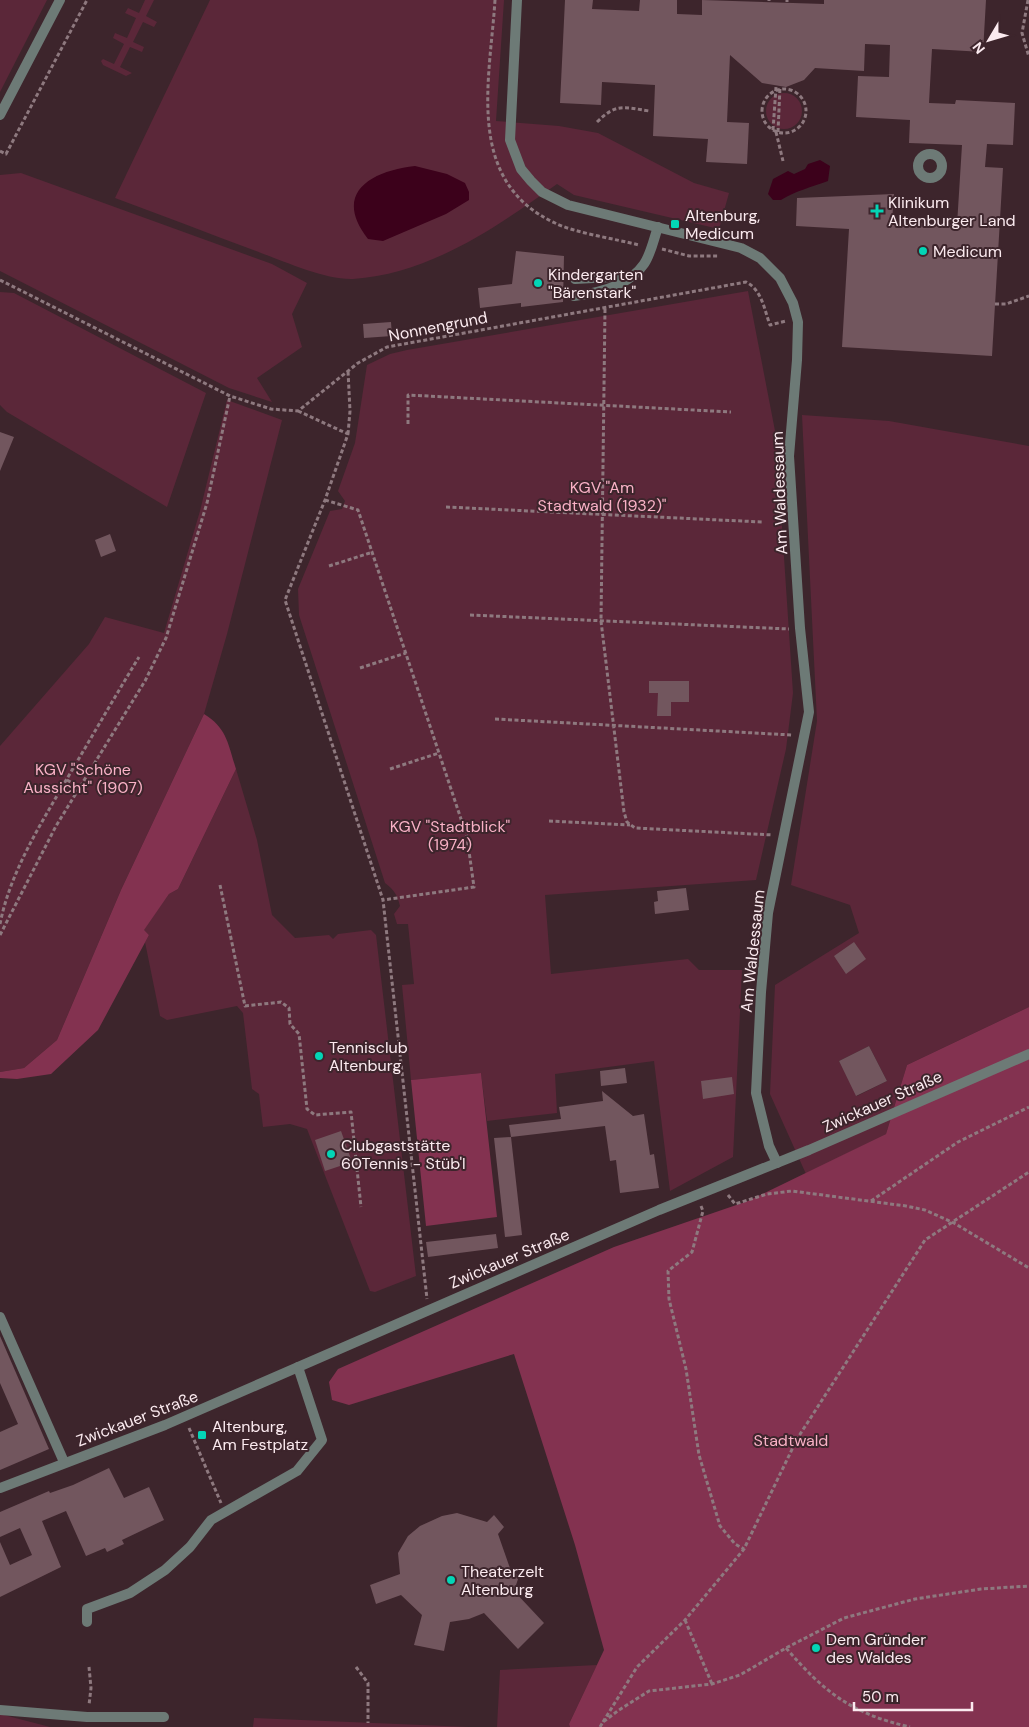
<svg xmlns="http://www.w3.org/2000/svg" width="1029" height="1727" viewBox="0 0 1029 1727" font-family="'DM Sans',sans-serif">
<style>
.green{fill:#5b2739;fill-rule:evenodd}
.forest{fill:#833250}
.water{fill:#3c011b}
.building{fill:#72565e}
.lines{fill:none;stroke-linecap:round;stroke-linejoin:round}
.path{stroke:#8e797f;stroke-width:3;stroke-dasharray:4 2.5;stroke-linecap:butt}
.service{stroke:#6d7a76;stroke-width:10}
.minor{stroke:#6d7a76;stroke-width:10}
.tertiary{stroke:#6d7a76;stroke-width:10}
.poi-dot{fill:#03d5b6;stroke:#3d252c;stroke-width:2}
.labels{text-anchor:middle;stroke-width:4;stroke-linejoin:round;paint-order:stroke}
.poi-label{font-size:16px;fill:#fbeaef;stroke:#3d252c;text-anchor:start}
.street-label{font-size:16px;fill:#fbeaef;stroke:#3d252c}
.park-label{font-size:16px;fill:#f9b1c6;stroke:#3d252c}
</style>
<rect width="100%" height="100%" fill="#3d252c"/>
<path class="green" d="M0,0H47L0,92Z
M145,0H154L146,16L157,22L154,27L143,22L133,42L144,47L142,52L130,47L120,67L132,73L126,76L103,65L101,61L103,59L114,64L124,44L113,38L115,33L127,38L136,18L125,13L128,8L139,13Z
M210,0H504L496,121L559,126L598,133L694,183L729,193L719,229L574,195L557,184C496,227 430,274 353,279C326,280 286,262 261,253C213,235 164,216 115,198Z
M766 111a18 18 0 1 1 36 0a18 18 0 1 1-36 0Z
M21,173L272,264L307,283L292,314L302,347L257,378L272,402L229,388L0,271V175Z
M748,291L776,436L793,693L786,749L756,880L545,895L551,974L688,959L699,970H742L733,1157L670,1191L654,1061L555,1074L557,1113L487,1121L481,1073L411,1080L402,985L414,984L408,924H397L394,914L400,906C397,894 394,890 385,883L299,615L298,589L330,511L342,509L345,501L338,491L355,443L367,365L390,354L407,350Z
M0,292L14,293L206,393L167,507L7,412L0,405Z
M227,400L282,420L227,634L204,714L121,890L57,1040L24,1068L0,1072V746L89,644L105,617L164,633L200,511Z
M802,415L889,421L1029,446V1007L907,1065L886,1134L806,1174L770,1094L775,985L859,933L850,905L791,885L817,721ZM869,1046L887,1081L857,1096L839,1061Z
M236,769L257,840L272,915L295,938L329,935L333,939L338,934L371,930L376,935L416,1276L375,1292L370,1291L307,1129L290,1124L263,1127L259,1094L252,1089L243,1013L237,1006L167,1020L160,1016L145,942L149,935L143,930L169,894L178,889Z
M597,1665L569,1724L570,1727H497L500,1670Z
M0,1714L50,1727H0Z
M254,1718L469,1727H253Z"/>
<path class="forest" d="M204,714C227,728 228,744 236,769L178,889L169,894L144,930L149,935L98,1030L51,1074L17,1079L0,1078V1072L24,1068L57,1040L121,890Z
M1029,1007V1727H570L569,1724L604,1650L575,1545L514,1354L349,1405L332,1400L329,1382L338,1369L614,1247L748,1201L886,1134L907,1065Z
M481,1073L497,1217L426,1226L411,1080Z"/>
<path class="water" d="M820,160L830,166L828,181C811,187 796,191 781,200H773L768,194L773,179L788,171L794,174L805,169L808,164Z
M415,166L447,174L465,183L469,192V200L446,214L383,241L368,239C332,193 371,171 415,166Z"/>
<path class="building" d="M565,0H593L592,9L639,11L640,0H677V14L702,15V0L824,4V0H986L983,52L932,49L929,103L955,104L956,100L1015,103L1013,145L987,144L985,167L1003,168L992,356L842,347L849,229L796,226L797,198L894,194L892,221L957,225L962,145L909,143L910,120L856,117L858,76L889,77L890,45L865,44L864,71L815,68L804,80L786,87L762,83L730,55L727,122L749,123L747,164L706,162L708,139L653,136L655,85L602,82L601,105L560,103Z
M516,251L564,256L563,302L521,307V303L480,308L478,288L512,284Z
M391,322L392,336L364,338L363,324Z
M0,432L14,437L0,471Z
M110,534L116,551L101,557L95,540Z
M649,681H689V702H671V716H657L658,693H649Z
M686,888L689,910L655,914L654,902L658,901L657,891Z
M854,942L866,959L846,974L834,956Z
M869,1046L887,1081L856,1096L839,1061Z
M625,1068L627,1083L601,1086L600,1071Z
M732,1077L734,1094L703,1099L701,1081Z
M602,1091L633,1116L644,1114L650,1155L654,1154L659,1188L620,1193L616,1160L610,1161L605,1126L511,1137L509,1125L561,1119L559,1107L603,1101Z
M341,1131L352,1162L325,1171L315,1140Z
M511,1137L522,1235L505,1237L494,1138Z
M496,1234L498,1248L428,1257L426,1242Z
M0,1336L49,1449L0,1470V1432L18,1424L0,1383Z
M109,1468L124,1498L149,1487L164,1520L122,1540L124,1544L107,1552L105,1548L86,1556L66,1511L42,1521L61,1567L0,1597V1542L10,1565L32,1555L20,1528L0,1537V1512L49,1491L50,1493L73,1485Z
M457,1513L487,1522L494,1515L504,1527L498,1534L511,1571L519,1576L514,1591L544,1623L518,1649L484,1613L469,1619L450,1622L444,1651L414,1645L422,1615L401,1595L376,1604L370,1585L400,1574L398,1553L408,1536L420,1526L442,1516Z"/>
<g class="lines">
<path class="path" d="M495,0C490,80 464,181 555,223C575,233 616,239 639,245
M1028,0L1022,33L1029,57
M769,1V0
M787,2V0
M762 111a22 22 0 1 1 44 0a22 22 0 1 1-44 0Z
M597,122C616,103 624,107 649,111
M773,130L776,87
M776,132L783,161
M778,132L780,87
M0,151L6,154L87,0
M662,249L689,256H718
M0,280L230,396L271,409L298,411L358,363L387,347L746,282C762,290 764,309 770,325L786,321
M995,304H1006L1029,296
M605,309L601,621L624,812L627,822L635,828L773,835
M298,411L348,434L325,500L285,600L383,900L427,1299
M408,424V395L731,412
M348,434L350,411L348,371
M325,500L358,510L467,837L474,887L383,900
M446,507L762,522
M329,566L373,552
M470,615L789,629
M360,668L406,653
M495,719L792,735
M390,769L439,753
M67,780L79,787
M549,821L630,825
M220,885L245,1006L281,1002L289,1008L290,1024L299,1034L307,1109L315,1115L351,1112L361,1207
M0,924C10,873 39,827 65,782C90,740 114,698 139,657
M0,935L56,826L145,681L166,638L207,503L230,396
M728,1195L735,1204L767,1194L792,1191L906,1206L925,1210L954,1223L1029,1268
M871,1201L958,1142L1029,1107
M701,1206L703,1211L692,1252L668,1271L669,1299L686,1369L699,1455L720,1526L735,1544L744,1549
M189,1428L221,1503
M685,1620L712,1684
M786,1648C824,1692 852,1714 910,1727
M89,1667L91,1688L89,1705
M356,1667L368,1683V1723
M603,1722L637,1667L685,1620L744,1549L797,1439L925,1240L1029,1172
M600,1727L603,1722L619,1710L649,1691L712,1684L740,1675L786,1648L844,1618L915,1599L981,1589L1029,1586"/>
<path class="service" d="M918 166a12 12 0 1 1 24 0a12 12 0 1 1-24 0Z
M575,279L629,276
M574,296C599,293 629,286 644,264C651,254 654,238 658,227
M0,1317L64,1462
M87,1622V1609L130,1593L165,1570L190,1547L211,1520L297,1471L322,1440L298,1367
M0,1710L87,1717H164"/>
<path class="minor" d="M517,0L510,140L521,169L531,181L542,192L568,205L741,248L760,258L780,278L793,303L798,322L797,360L789,456L800,628L809,712L768,913L761,992L756,1093L769,1146L777,1163"/>
<path class="tertiary" d="M0,115L60,0
M0,1488L165,1425L659,1210L809,1150L1029,1054"/>
</g>
<g class="poi-dot">
<path d="M874.5 203.5h5v5h5v5h-5v5h-5v-5h-5v-5h5z"/>
<rect x="670" y="219" width="10" height="10" rx="2.5"/>
<circle cx="923" cy="251" r="5"/>
<circle cx="538" cy="283" r="5"/>
<circle cx="319" cy="1056" r="5"/>
<circle cx="331" cy="1154" r="5"/>
<rect x="197" y="1430" width="10" height="10" rx="2.5"/>
<circle cx="451" cy="1580" r="5"/>
<circle cx="816" cy="1648" r="5"/>
</g>
<g class="labels">
<g class="poi-label">
<text x="888" y="208">Klinikum<tspan x="888" dy="18">Altenburger Land</tspan></text>
<text x="685" y="221">Altenburg,<tspan x="685" dy="18">Medicum</tspan></text>
<text x="933" y="257">Medicum</text>
<text x="548" y="280">Kindergarten<tspan x="548" dy="18">"Bärenstark"</tspan></text>
<text x="329" y="1053">Tennisclub<tspan x="329" dy="18">Altenburg</tspan></text>
<text x="341" y="1151">Clubgaststätte<tspan x="341" dy="18">60Tennis - Stüb'l</tspan></text>
<text x="212" y="1432">Altenburg,<tspan x="212" dy="18">Am Festplatz</tspan></text>
<text x="461" y="1577">Theaterzelt<tspan x="461" dy="18">Altenburg</tspan></text>
<text x="826" y="1645">Dem Gründer<tspan x="826" dy="18">des Waldes</tspan></text>
</g>
<g class="street-label">
<text transform="translate(438 326) rotate(-11)" y="6">Nonnengrund</text>
<text transform="translate(779 493) rotate(-92)" y="6">Am Waldessaum</text>
<text transform="translate(752 951) rotate(-84)" y="6">Am Waldessaum</text>
<text transform="translate(882 1101) rotate(-24)" y="6">Zwickauer Straße</text>
<text transform="translate(509 1258) rotate(-23)" y="6">Zwickauer Straße</text>
<text transform="translate(137 1418) rotate(-21)" y="6">Zwickauer Straße</text>
</g>
<g class="park-label">
<text x="602" y="493">KGV "Am<tspan x="602" dy="18">Stadtwald (1932)"</tspan></text>
<text x="83" y="775">KGV "Schöne<tspan x="83" dy="18">Aussicht" (1907)</tspan></text>
<text x="450" y="832">KGV "Stadtblick"<tspan x="450" dy="18">(1974)</tspan></text>
<text x="791" y="1446">Stadtwald</text>
</g>
</g>
<g transform="translate(989 40) rotate(232)" stroke="#3d252c" stroke-width="4" paint-order="stroke">
<path d="M0-4L9 19L0 12L-9 19Z" fill="#fbeaef"/>
<text y="-8" font-size="14" font-weight="bold" text-anchor="middle" fill="#fbeaef">N</text>
</g>
<path d="M854 1702v8h118v-8" fill="none" stroke="#fbeaef" stroke-width="2.5"/>
<text x="862" y="1702" font-size="15" fill="#fbeaef" stroke="#3d252c" stroke-width="4" paint-order="stroke">50 m</text>
</svg>
